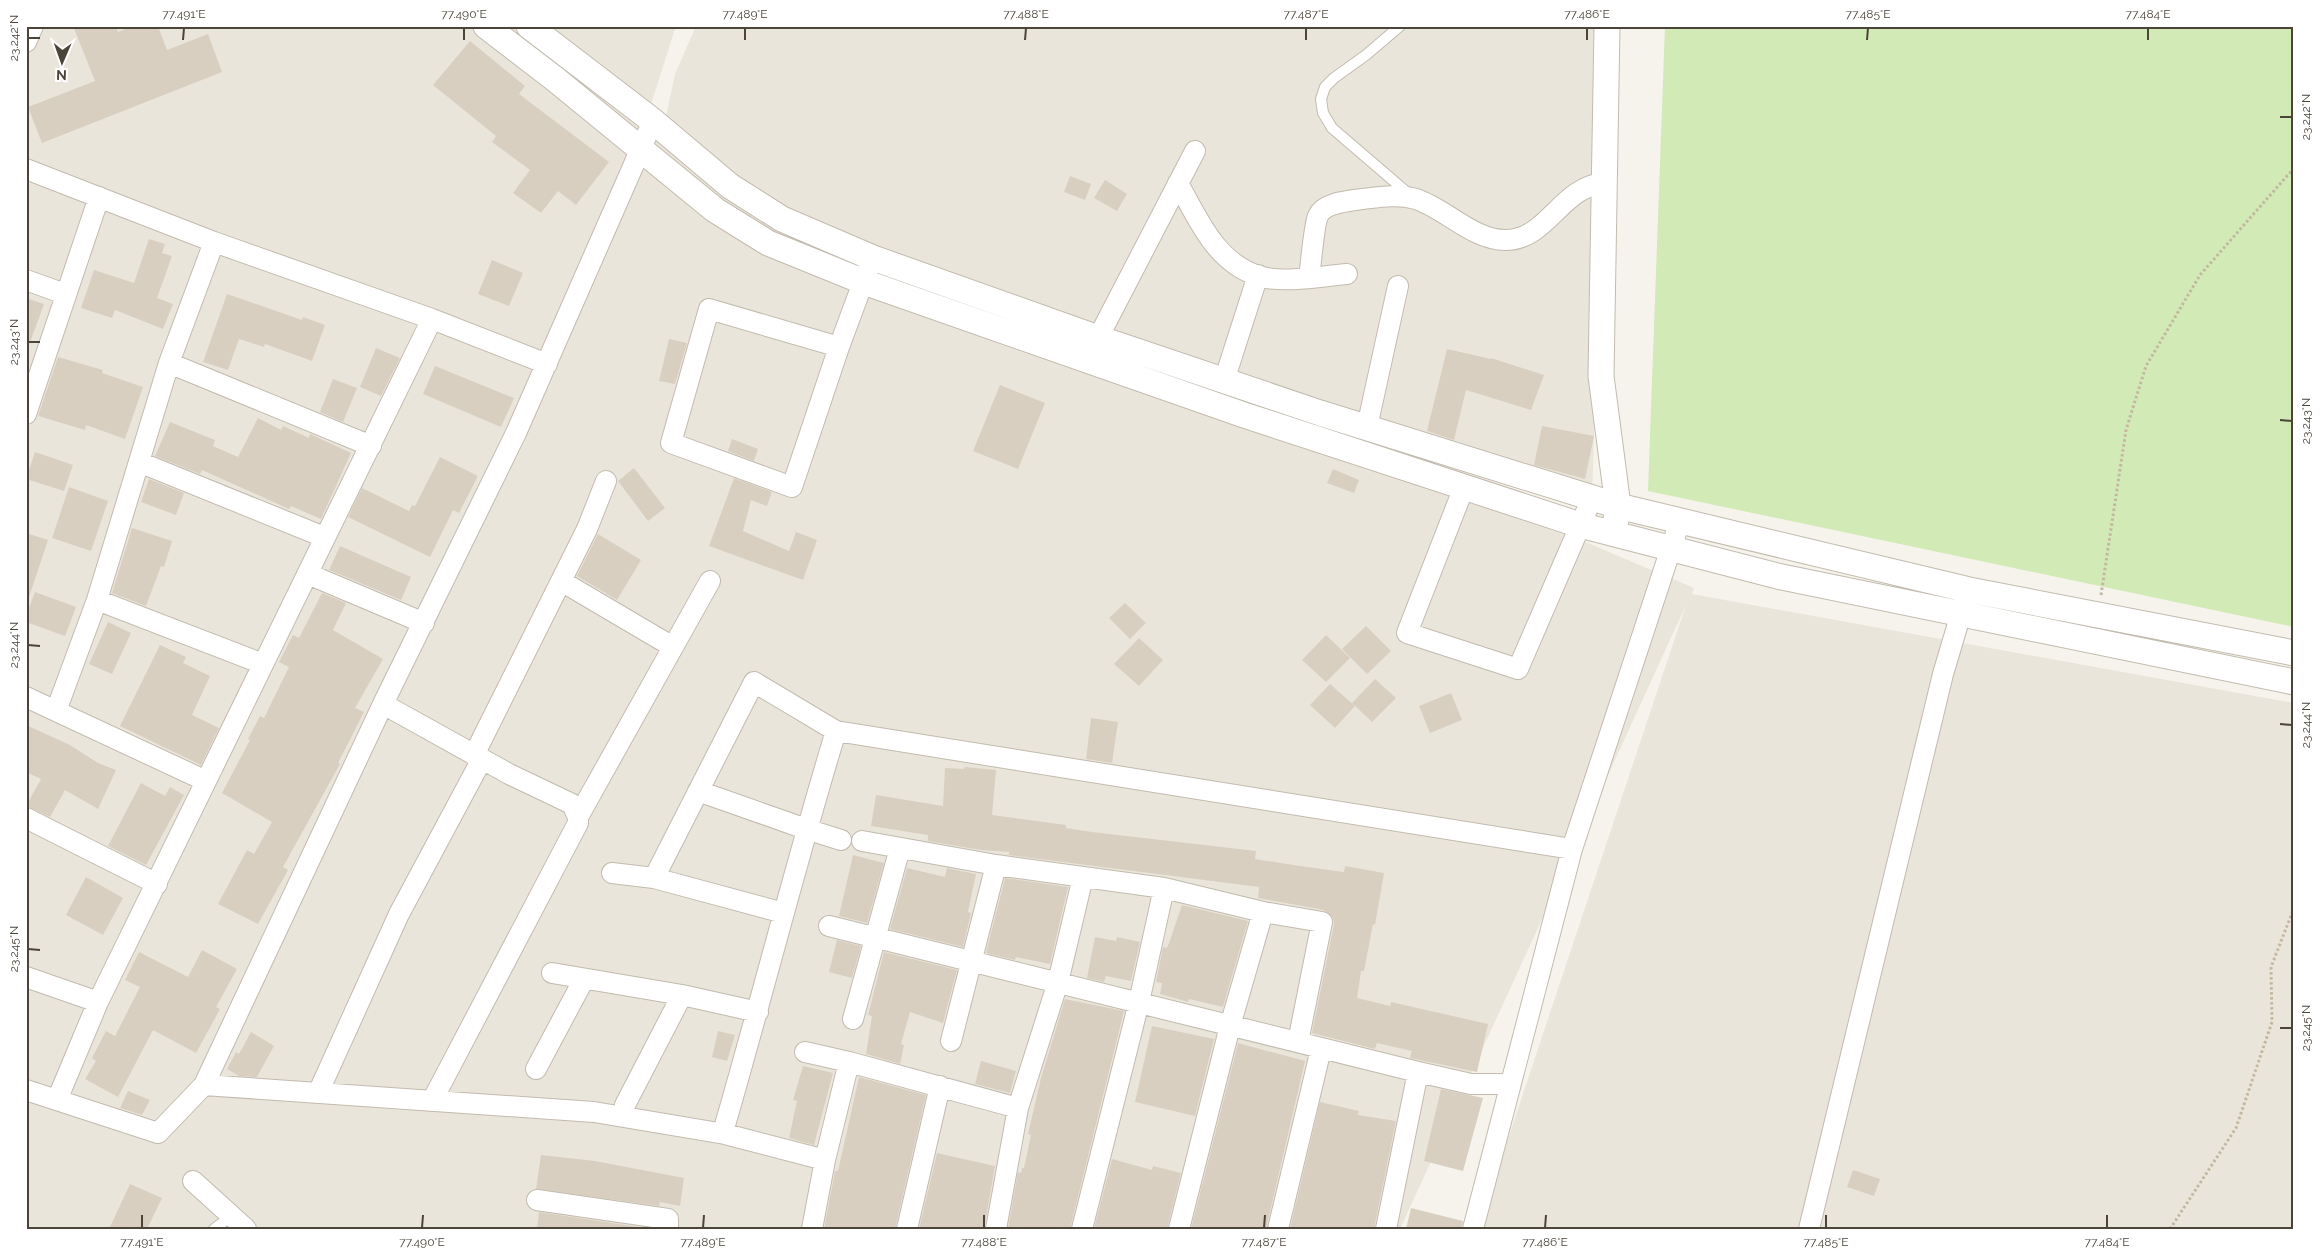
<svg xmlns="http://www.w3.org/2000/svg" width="2320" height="1255" viewBox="0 0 2320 1255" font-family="Raleway,sans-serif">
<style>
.residential{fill:#eae5da}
.green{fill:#d2eab5}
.building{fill:#d8cfc1}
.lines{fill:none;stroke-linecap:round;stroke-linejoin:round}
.service-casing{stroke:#c2bbae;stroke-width:12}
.minor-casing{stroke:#c2bbae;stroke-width:22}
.tertiary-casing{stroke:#c2bbae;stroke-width:27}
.path{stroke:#c4b79f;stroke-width:3;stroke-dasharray:2.5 2.5;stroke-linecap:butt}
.service{stroke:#fff;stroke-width:10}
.minor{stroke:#fff;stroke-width:20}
.tertiary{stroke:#fff;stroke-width:25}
.ticks{fill:none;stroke:#4b4439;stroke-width:2}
.neatline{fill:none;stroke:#4b4439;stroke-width:2}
.ticks-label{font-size:12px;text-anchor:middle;fill:#4b4439}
</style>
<rect width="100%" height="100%" fill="#f6f3ec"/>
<path class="residential" d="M26,26H676L645,123L665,121L675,74L696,26H1607L1592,498L1114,342L1694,588L1692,594L2294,703V1229H1478L1686,605L1400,1229H26Z"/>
<path class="green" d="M1665,26H2294V627L1648,491Z"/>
<path class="building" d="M73,26H116L118,32L132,26H158L167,50L208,34L222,72L42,143L28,107L95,81Z
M470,41L525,86L519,94L609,162L576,205L558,191L541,213L513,193L530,170L492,142L496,136L433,85Z
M1070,176L1091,184L1085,200L1064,192Z
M1105,180L1127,194L1117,211L1094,198Z
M149,239L165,244L162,253L172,256L157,298L173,304L163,329L115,310L112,318L81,308L94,270L134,283Z
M492,260L523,273L509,306L478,294Z
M227,294L302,320L303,317L325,325L312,361L265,344L264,347L239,339L228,370L203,362Z
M26,298L44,304L28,348H26Z
M669,339L687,343L675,384L659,381Z
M376,348L400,358L381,396L360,387Z
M1447,349L1491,359V358L1544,375L1531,410L1466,390L1454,440L1427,431Z
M58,357L103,370L102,373L143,387L125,439L86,425L85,430L38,416Z
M435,366L514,398L501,427L423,394Z
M333,379L357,388L343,422L320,412Z
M1000,385L1045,403L1018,469L973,451Z
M258,418L281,430L283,426L309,438L310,434L351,453L321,519L291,506L289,509L202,470L200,474L155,456L170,422L215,440L213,446L238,457Z
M1542,426L1594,436L1585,479L1534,465Z
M732,439L758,449L754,461L728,451Z
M35,452L73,465L64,491L26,479Z
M440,457L478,476L459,513L453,510L430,557L348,517L362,488L409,511L412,505L415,506Z
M634,468L665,508L648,521L618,481Z
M1333,469L1359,480L1354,493L1327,483Z
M734,478L772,492L767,506L751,500L743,531L789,551L796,532L817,540L803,580L709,546Z
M149,479L184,493L176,515L141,502Z
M69,487L108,501L91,551L52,538Z
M132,528L172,541L164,567L161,566L146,606L112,593Z
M26,533L48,540L29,597L26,596Z
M598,534L641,560L617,600L577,576Z
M340,546L411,577L401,600L329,570Z
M35,592L76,607L65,636L26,622V616Z
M322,593L346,603L333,630L383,659L355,708L364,712L338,763L340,764L283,867L288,870L258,924L218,904L247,850L254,854L272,822L222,793L250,740L248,739L260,716L264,718L289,667L279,662L293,635L299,638Z
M1125,603L1146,623L1130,639L1109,618Z
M108,622L131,633L112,674L89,664Z
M1366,626L1391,651L1367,674L1342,649Z
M1326,635L1350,658L1326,682L1302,660Z
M1139,638L1163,660L1139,686L1114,664Z
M160,645L186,657L183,663L210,676L192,715L219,728L201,765L120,726Z
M1375,679L1396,698L1372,722L1352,703Z
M1330,684L1355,706L1335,728L1310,705Z
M1451,693L1462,720L1430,733L1419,706Z
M1091,718L1118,722L1112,763L1086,759Z
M26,725L70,745L98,763L116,770L98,809L65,790L50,817L26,806L41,779L26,772Z
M965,767L996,770L992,815L1066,825V828L1092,832L1256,851L1255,859L1300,866L1344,872L1345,866L1384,873L1375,925L1373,924L1364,971H1361L1357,998L1390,1006L1391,1002L1488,1024L1477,1072L1410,1058L1412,1051L1377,1043L1375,1049L1312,1033L1334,924L1333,918L1324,910L1258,898L1259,887L1009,855V852L981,850L928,841V835L871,826L876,795L943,806L945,768L964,769Z
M141,783L165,796L170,787L184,795L146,865L108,846Z
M853,855L884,863L867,923L839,916Z
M907,868L945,877L947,868L976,874L968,912L971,913L963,947L890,929Z
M86,877L123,898L103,935L66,915Z
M1005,878L1068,887L1050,964L1016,957L1015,960L986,953Z
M1182,905L1248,921L1223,1007L1189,999L1188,1002L1160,994L1162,983L1156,982L1163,947L1167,948L1169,943Z
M1095,937L1116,941L1117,937L1140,942L1131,981L1106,976L1104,982L1087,978Z
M837,940L861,946L852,978L829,972Z
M202,950L237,969L216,1007L220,1009L196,1053L153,1030L118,1097L85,1079L96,1061L92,1058L106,1031L115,1036L140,987L125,980L139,952L188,977Z
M884,952L957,970L943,1023L910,1012L901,1044L904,1045L900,1064L866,1054L872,1016L868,1015Z
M1065,999L1124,1011L1070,1229H1008L1018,1172L1021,1173L1022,1168H1024L1031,1135L1028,1134L1041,1078Z
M1152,1026L1214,1039L1195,1116L1135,1102Z
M718,1031L735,1035L727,1061L712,1057Z
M251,1032L274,1046L257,1077L239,1076L227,1069L236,1052L239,1054Z
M1238,1043L1305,1061L1266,1229H1191Z
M981,1061L1016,1071L1010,1093L975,1084Z
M803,1066L833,1073L814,1145L789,1138L797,1101L793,1100Z
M859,1077L926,1095L895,1229H824L835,1171H838Z
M1441,1089L1483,1098L1463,1171L1424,1161Z
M128,1091L150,1100L142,1115L120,1108Z
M1320,1102L1359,1111L1358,1115L1396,1121L1374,1229H1290Z
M937,1153L995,1166L984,1229H919Z
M541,1155L595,1161L684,1178L680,1206L660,1202L659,1206L536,1189Z
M1112,1159L1152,1170L1153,1166L1181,1173L1167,1229H1094Z
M1853,1170L1880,1179L1874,1196L1847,1187Z
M130,1184L162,1198L147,1229H109Z
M1411,1208L1463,1221L1461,1229H1406Z
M539,1212L652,1229H537Z"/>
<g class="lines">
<g class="service-casing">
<path id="service" d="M1400,26L1366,55L1334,78L1325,87L1321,99L1323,113L1332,128L1410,195
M214,1229L233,1215"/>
</g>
<g class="minor-casing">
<path id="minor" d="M26,42L33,26
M26,169L214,242L432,319L547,364
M1178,183C1199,221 1217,265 1262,277C1285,283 1323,276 1347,274
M1309,277C1311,265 1314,224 1318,216C1324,202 1349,201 1363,199C1380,197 1398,194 1416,199C1446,209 1473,240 1505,240C1548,240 1560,187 1604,183
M26,280L65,294
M1098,338L1195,151
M839,347L709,309L671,443L792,487L839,347L868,269
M169,363L371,446
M1224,381L1258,275
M26,414L99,197
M1367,427L1398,286
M139,462L324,537
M1464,487L1407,633L1518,669L1592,498
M308,574L424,623
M561,581L673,647
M97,600L263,664
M26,697L206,781
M383,704L509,774L572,804L578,817V823L432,1101
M56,711L97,600L169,363L214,242
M474,755L587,529L606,481
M698,791L806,829L841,840
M578,817L710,581
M26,818L157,884
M862,841L996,865L1164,888L1263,912L1322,922L1298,1042
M612,873L654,878L784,913
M654,878L754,682L836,731L1572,849
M829,926L1418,1072L1471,1084H1510
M552,973L682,995L758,1012
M26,977L98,1002
M853,1019L900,848
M951,1041L996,865
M805,1052L849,1062L1018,1108
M536,1069L584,979
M204,1085L594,1112L725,1134L825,1160
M26,1090L158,1133L204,1085L383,704L516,433L653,121
M318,1093L399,914L482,759
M57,1100L98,1002L432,319
M625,1105L682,995
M725,1125C763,994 796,862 836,731
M193,1181L246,1229
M537,1200L668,1219V1229
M812,1229L825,1160L849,1062
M907,1229L940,1086
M996,1229L1018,1108L1058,982L1083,877
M1082,1229L1139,1002L1164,888
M1179,1229L1230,1026L1263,912
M1278,1229L1321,1049
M1386,1229L1418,1072
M1473,1229L1572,849L1680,521
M1809,1229L1943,674L1965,600"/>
</g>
<g class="tertiary-casing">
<path id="tertiary" d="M486,26L555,79L715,210L768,243L864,282L1244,415L1580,525L1777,576L2294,682
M529,26L653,121L730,186L782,219L873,258L1098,338L1320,413L1618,506L1969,590L2294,653
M1607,26L1601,376L1618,506L1616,520"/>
</g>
<path class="path" d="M2101,595L2126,430L2146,366L2200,275L2294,168
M2170,1229L2236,1128L2272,1022L2271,967L2294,908"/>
<use href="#service" class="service"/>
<use href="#minor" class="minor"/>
<use href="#tertiary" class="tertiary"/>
</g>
<path class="ticks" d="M28,38H40M183,40L184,28M464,40V28M745,40V28M1025,40L1026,28M1306,40V28M1587,40V28M1867,40L1868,28M2148,40V28M2280,117H2292M28,342H40M2280,420L2292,421M28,645L40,646M2280,724L2292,725M28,949L40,950M2280,1028H2292M142,1228V1215M422,1228L423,1215M703,1228L704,1215M984,1228V1215M1264,1228L1265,1215M1545,1228L1546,1215M1826,1228V1215M2107,1228V1215"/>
<rect width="2320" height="1255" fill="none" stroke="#ffffff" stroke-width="55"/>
<g transform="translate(62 62) rotate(182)" stroke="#ffffff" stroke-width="4" paint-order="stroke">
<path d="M0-4L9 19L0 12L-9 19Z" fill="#4b4439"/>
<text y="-8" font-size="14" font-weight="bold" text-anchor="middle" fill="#4b4439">N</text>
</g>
<rect x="28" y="28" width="2264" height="1200" class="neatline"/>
<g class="ticks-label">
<text x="184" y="18">77.491°E</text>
<text x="464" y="18">77.490°E</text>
<text x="745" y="18">77.489°E</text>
<text x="1026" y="18">77.488°E</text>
<text x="1306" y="18">77.487°E</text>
<text x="1587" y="18">77.486°E</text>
<text x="1868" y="18">77.485°E</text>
<text x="2148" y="18">77.484°E</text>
<text transform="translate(14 38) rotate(-90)" y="4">23.242°N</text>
<text transform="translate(2306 117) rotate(-90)" y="4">23.242°N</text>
<text transform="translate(14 342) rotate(-90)" y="4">23.243°N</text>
<text transform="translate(2306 421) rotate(-90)" y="4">23.243°N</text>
<text transform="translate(14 645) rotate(-90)" y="4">23.244°N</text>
<text transform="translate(2306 725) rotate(-90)" y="4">23.244°N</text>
<text transform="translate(14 949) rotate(-90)" y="4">23.245°N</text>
<text transform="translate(2306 1028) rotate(-90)" y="4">23.245°N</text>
<text x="142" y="1246">77.491°E</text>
<text x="422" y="1246">77.490°E</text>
<text x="703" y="1246">77.489°E</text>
<text x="984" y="1246">77.488°E</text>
<text x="1264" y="1246">77.487°E</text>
<text x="1545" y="1246">77.486°E</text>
<text x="1826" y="1246">77.485°E</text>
<text x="2107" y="1246">77.484°E</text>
</g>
</svg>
